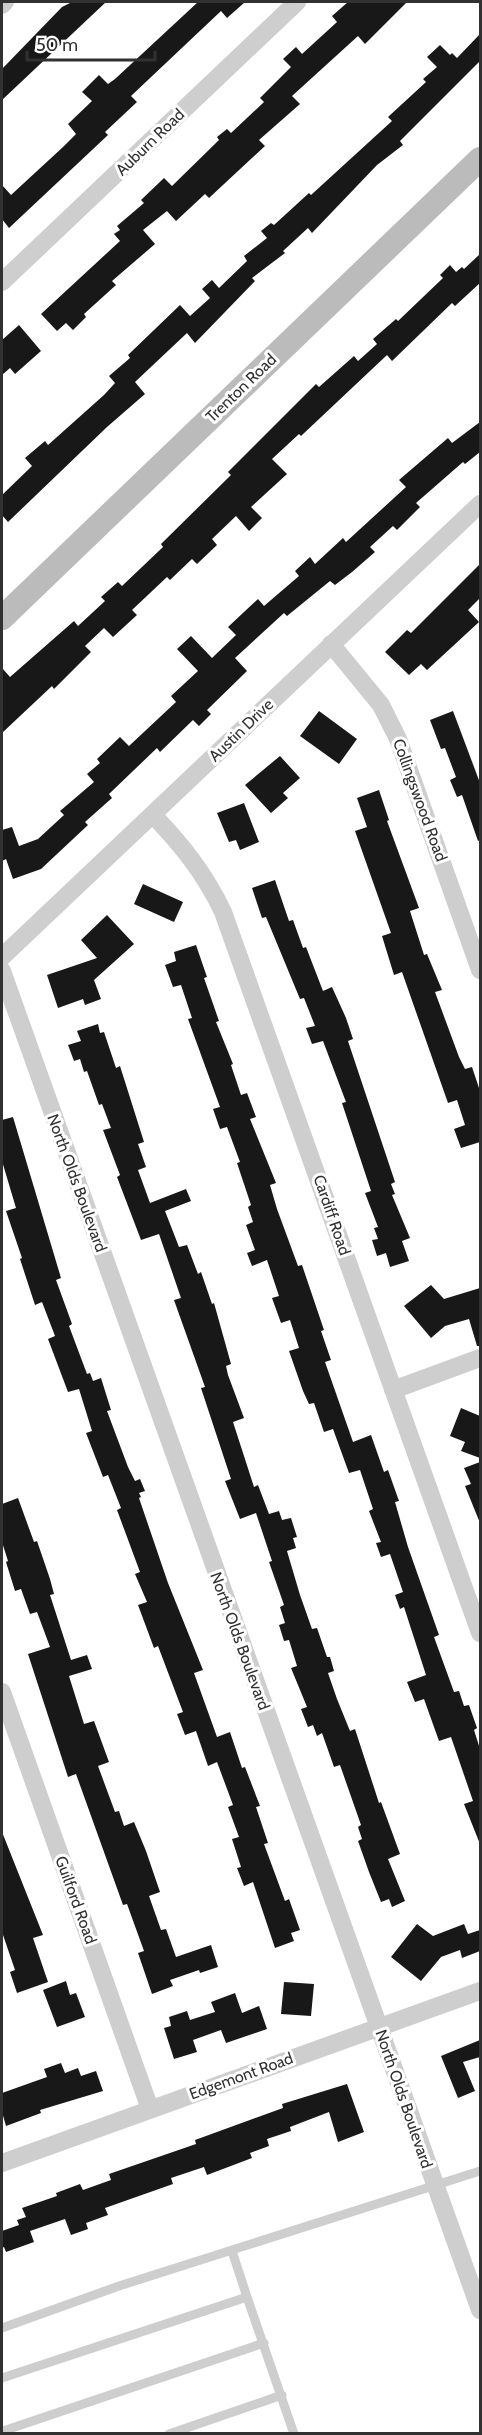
<svg xmlns="http://www.w3.org/2000/svg" width="482" height="2435" font-family="Cabin,sans-serif">
<style>
.building{fill:#181818}
.lines{fill:none;stroke-linecap:round;stroke-linejoin:round}
.lane{stroke:#cecece;stroke-width:9}
.street{stroke:#cecece;stroke-width:18}
.secondary{stroke:#bbb;stroke-width:24}
.labels{text-anchor:middle;dominant-baseline:central;stroke-width:6;stroke-linejoin:round;paint-order:stroke}
.street-label{font-size:16px;fill:#313131;stroke:#fff}
</style>
<rect width="100%" height="100%" fill="#fff"/>
<path class="building" d="M72 2H106L2 100V69L62 7Z
M198 2H245L227 18 221 11 131 96 137 102 105 132 108 135 9 228 2 219V185L11 195 63 147 76 134 68 124 92 101 82 92 99 75 108 84 115 79Z
M348 2H407L365 44 358 36 292 96 300 104 259 140 265 146 209 198 205 194 176 221 167 211 143 230 155 244 112 281 116 285 84 314 86 317 73 330 66 323 57 331 41 314 120 241 114 234 120 230 117 226 144 203 141 200 164 178 172 186 219 140 217 137 227 129 231 133 264 102 260 98 291 67 283 59 296 47 302 54 337 22 332 16Z
M480 34V61L400 141 403 145 377 165 312 233 308 228 283 251 285 253 252 278 255 281 195 343 187 333 135 382 145 394 107 427 8 522 2 515V495L32 466 25 458 45 441 48 445 104 395 115 383 109 376 130 358 128 355 180 305 190 316 210 298 202 289 212 280 219 288 247 261 244 256 267 238 261 231 271 223 274 225 309 193 311 195 392 121 388 117 426 82 423 79 437 67 427 57 440 45 450 55 452 53 457 58Z
M480 254V283L455 306 452 303 392 361 387 355 301 436 299 434 272 459 287 474 251 507 262 518 249 531 236 516 212 539 217 545 197 564 192 559 170 580 167 577 132 610 137 615 113 637 104 628 85 646 91 652 54 689 52 686 2 733V668L10 677 74 621 78 626 105 601 101 597 118 582 122 586 163 547 161 544 231 475 228 472 316 384 319 387 354 356 358 361 377 344 373 339 396 319 398 321 443 278 440 275 450 265 456 272 462 267 464 269Z
M19 325 41 351 15 374 10 368 2 375V340Z
M480 422V452L465 464 463 462 416 503 420 507 397 530 393 526 370 547 375 552 352 572 335 585 330 581 287 616 284 613 235 658 247 671 207 710 211 714 199 726 193 720 160 752 157 748 109 794 112 798 85 822 88 825 41 869 13 879 6 859 2 861V830L12 827 19 846 38 839 64 815 60 811 94 782 87 774 100 763 97 759 120 737 129 746 176 702 171 696 198 671 177 649 191 636 212 658 236 635 228 627 258 599 264 606 299 576 295 571 310 557 315 564 343 538 346 542 406 487 399 480 448 438 452 443Z
M480 564V598L468 610 479 622 427 670 421 664 409 675 385 652 407 630 411 633Z
M319 711 357 739 339 764 300 736Z
M453 711 480 783V840L478 841 462 795 457 797 450 780 456 777 445 748 441 749 430 720Z
M280 756 300 778 283 793 288 798 271 813 245 785Z
M379 790 389 820 387 821 419 908 410 911 424 955 427 954 442 990 435 992 459 1057 465 1069 472 1067 480 1091V1142L461 1148 454 1129 465 1125 457 1100 448 1103 402 972 394 975 382 936 391 933 355 831 367 827 357 798Z
M244 803 259 842 240 850 236 840 229 842 217 813Z
M275 880 289 921 293 920 303 948 306 947 323 991 332 987 346 1018 353 1039 348 1041 395 1182 391 1184 395 1194 392 1195 410 1238 402 1241 409 1261 390 1267 386 1253 377 1256 372 1240 378 1239 374 1228 378 1227 365 1193 371 1191 342 1103 346 1102 323 1041 312 1044 306 1028 315 1026 304 998 300 999 266 917 262 918 252 888Z
M143 884 183 902 174 922 134 904Z
M107 915 134 944 94 980 101 999 85 1005 83 999 58 1008 47 975 97 958 81 940Z
M196 945 207 977 204 978 219 1021 216 1022 233 1064 231 1065 241 1095 247 1093 256 1117 250 1119 276 1183 270 1185 277 1209 298 1266 302 1265 324 1330 321 1331 331 1360 325 1362 353 1442 371 1435 384 1472 388 1470 399 1501 395 1502 408 1547 439 1635 434 1637 454 1692 459 1691 464 1706 469 1705 477 1728 474 1730 480 1749V1844L464 1804 473 1801 451 1737 439 1741 424 1699 415 1702 407 1682 426 1675 404 1607 400 1609 395 1595 403 1592 390 1554 381 1557 376 1543 381 1542 369 1511 373 1509 360 1470 349 1473 333 1429 324 1432 314 1403 309 1404 303 1391 289 1351 299 1348 290 1320 281 1323 272 1298 279 1296 267 1260 252 1266 247 1253 255 1250 246 1225 253 1222 248 1207 251 1205 237 1163 240 1162 227 1127 220 1129 213 1109 220 1107 188 1019 192 1018 181 985 173 987 165 965 176 961 174 952Z
M98 1024 100 1033 104 1032 116 1068 120 1066 144 1142 138 1144 146 1167 138 1170 150 1203 186 1189 191 1201 165 1211 179 1247 187 1245 198 1274 201 1272 212 1304 214 1303 231 1364 226 1366 228 1375 244 1418 233 1422 254 1487 258 1485 269 1514 279 1511 282 1520 291 1518 297 1537 293 1538 296 1548 287 1551 300 1595 312 1629 317 1628 327 1657H330L334 1671 328 1673 337 1699 350 1731 355 1729 379 1803 381 1802 400 1854 388 1859 405 1901 392 1907 389 1899 381 1902 369 1872 358 1841 362 1839 358 1827 361 1825 340 1765 334 1767 322 1733 317 1736 313 1725 308 1727 301 1709 307 1707 291 1668 297 1666 289 1640 284 1641 279 1625 285 1623 280 1607 284 1605 269 1562 272 1561 256 1513 240 1519 225 1481 231 1479 201 1388 205 1387 174 1300 181 1298 159 1234 141 1240 117 1177 120 1175 103 1130 111 1128 102 1104 99 1105 87 1071 84 1072 80 1059 74 1061 68 1045 81 1041 77 1031Z
M13 1117 61 1278 56 1280 72 1324 69 1326 87 1374 90 1373 93 1381 101 1378 111 1410 107 1411 128 1467 135 1481 140 1479 145 1491 139 1493 141 1497 139 1498 168 1583 203 1670 194 1673 217 1737 230 1732 242 1768 245 1767 260 1806 256 1807 268 1843 264 1844 285 1901 289 1899 300 1930 291 1933 294 1941 275 1948 253 1882 244 1886 237 1868 241 1867 232 1839 239 1837 228 1807 233 1805 217 1762 208 1766 196 1731 185 1735 177 1714 183 1712 158 1646 154 1648 138 1605 147 1602 135 1574 140 1572 117 1510 121 1508 108 1475 103 1477 86 1433 92 1431 79 1389 68 1392 48 1339 55 1336 42 1302 35 1305 20 1259 22 1258 6 1211 16 1208 2 1161V1120Z
M431 1285 444 1299 480 1288V1346H477L469 1319 445 1326 431 1338 404 1306Z
M461 1408 480 1416V1458L461 1451 465 1442 450 1436Z
M480 1462V1523L465 1486 471 1484 464 1468Z
M18 1498 34 1542 37 1541 50 1579 54 1594 50 1595 71 1660 87 1655 92 1669 69 1676 84 1724 94 1721 109 1762 98 1766 115 1812 119 1811 124 1826 134 1822 146 1851 160 1892 149 1896 161 1930 166 1929 176 1957 211 1945 218 1967 200 1973 199 1970 170 1980 173 1986 152 1994 138 1953 144 1951 127 1904 123 1905 76 1774 68 1777 28 1654 50 1647 37 1612 30 1614 21 1589 15 1591 6 1562 8 1561 2 1542V1504Z
M2 1832 43 1935 33 1938 48 1982 17 1993 10 1972 15 1970 2 1932Z
M417 1924 433 1936 464 1924 468 1934 480 1930V1951L462 1958 460 1950 441 1957 421 1981 391 1957Z
M66 1981 70 1995 76 1993 85 2017 57 2027 43 1990Z
M284 1982 314 1984 311 2016 281 2014Z
M235 1993 242 2013 259 2006 267 2029 226 2043 221 2030 193 2040 197 2052 174 2059 164 2028 171 2026 169 2017 187 2011 190 2020 215 2012 211 2002Z
M480 2040V2057L463 2062 475 2091 458 2098 441 2056Z
M61 2063 65 2073 78 2068 81 2076 96 2071 103 2091 40 2110 41 2113 6 2126 2 2112V2093L47 2077 44 2069Z
M347 2084 364 2132 338 2142 329 2112 290 2127 291 2131 267 2139 269 2146 250 2153 252 2158 207 2175 204 2167 171 2178 173 2184 105 2208 108 2215 86 2223 88 2229 71 2235 65 2219 30 2231 34 2242 6 2252 4 2247 2 2248V2231L19 2225 17 2220 26 2217 22 2208 57 2196 56 2193 80 2184 83 2190 111 2180 109 2174 196 2144 195 2140 283 2108 282 2104Z"/>
<g class="lines">
<path class="lane" d="M232 2251 247 2297
M2 2328 119 2286 480 2171
M2 2378 247 2297 294 2434
M3 2431 264 2343
M169 2434 282 2395"/>
<path class="street" d="M2 5 5 2
M2 282 297 2
M331 644 381 705 398 739 480 970
M153 815C182 845 205 874 223 912L480 1633
M2 957 480 504
M2 971 480 2310
M393 1390 480 1358
M2 1692 150 2109
M2 2163 480 1991"/>
<path class="secondary" d="M2 618 480 159"/>
</g>
<g class="labels">
<g class="street-label">
<text transform="translate(150 142) rotate(-44)">Auburn Road</text>
<text transform="translate(241 388) rotate(-44)">Trenton Road</text>
<text transform="translate(241 730) rotate(-44)">Austin Drive</text>
<text transform="translate(420 800) rotate(70)">Collingswood Road</text>
<text transform="translate(77 1183) rotate(70)">North Olds Boulevard</text>
<text transform="translate(332 1215) rotate(71)">Cardiff Road</text>
<text transform="translate(240 1641) rotate(70)">North Olds Boulevard</text>
<text transform="translate(76 1900) rotate(70)">Guilford Road</text>
<text transform="translate(241 2076) rotate(-20)">Edgemont Road</text>
<text transform="translate(404 2099) rotate(71)">North Olds Boulevard</text>
</g>
</g>
<rect width="482" height="2435" fill="none" stroke="#313131" stroke-width="6"/>
<path d="M27 51v9h128v-9" fill="none" stroke="#313131" stroke-width="3"/>
<text x="36" y="51" font-size="18" fill="#313131" stroke="#ffffff" stroke-width="4.5" paint-order="stroke">50 m</text>
</svg>
